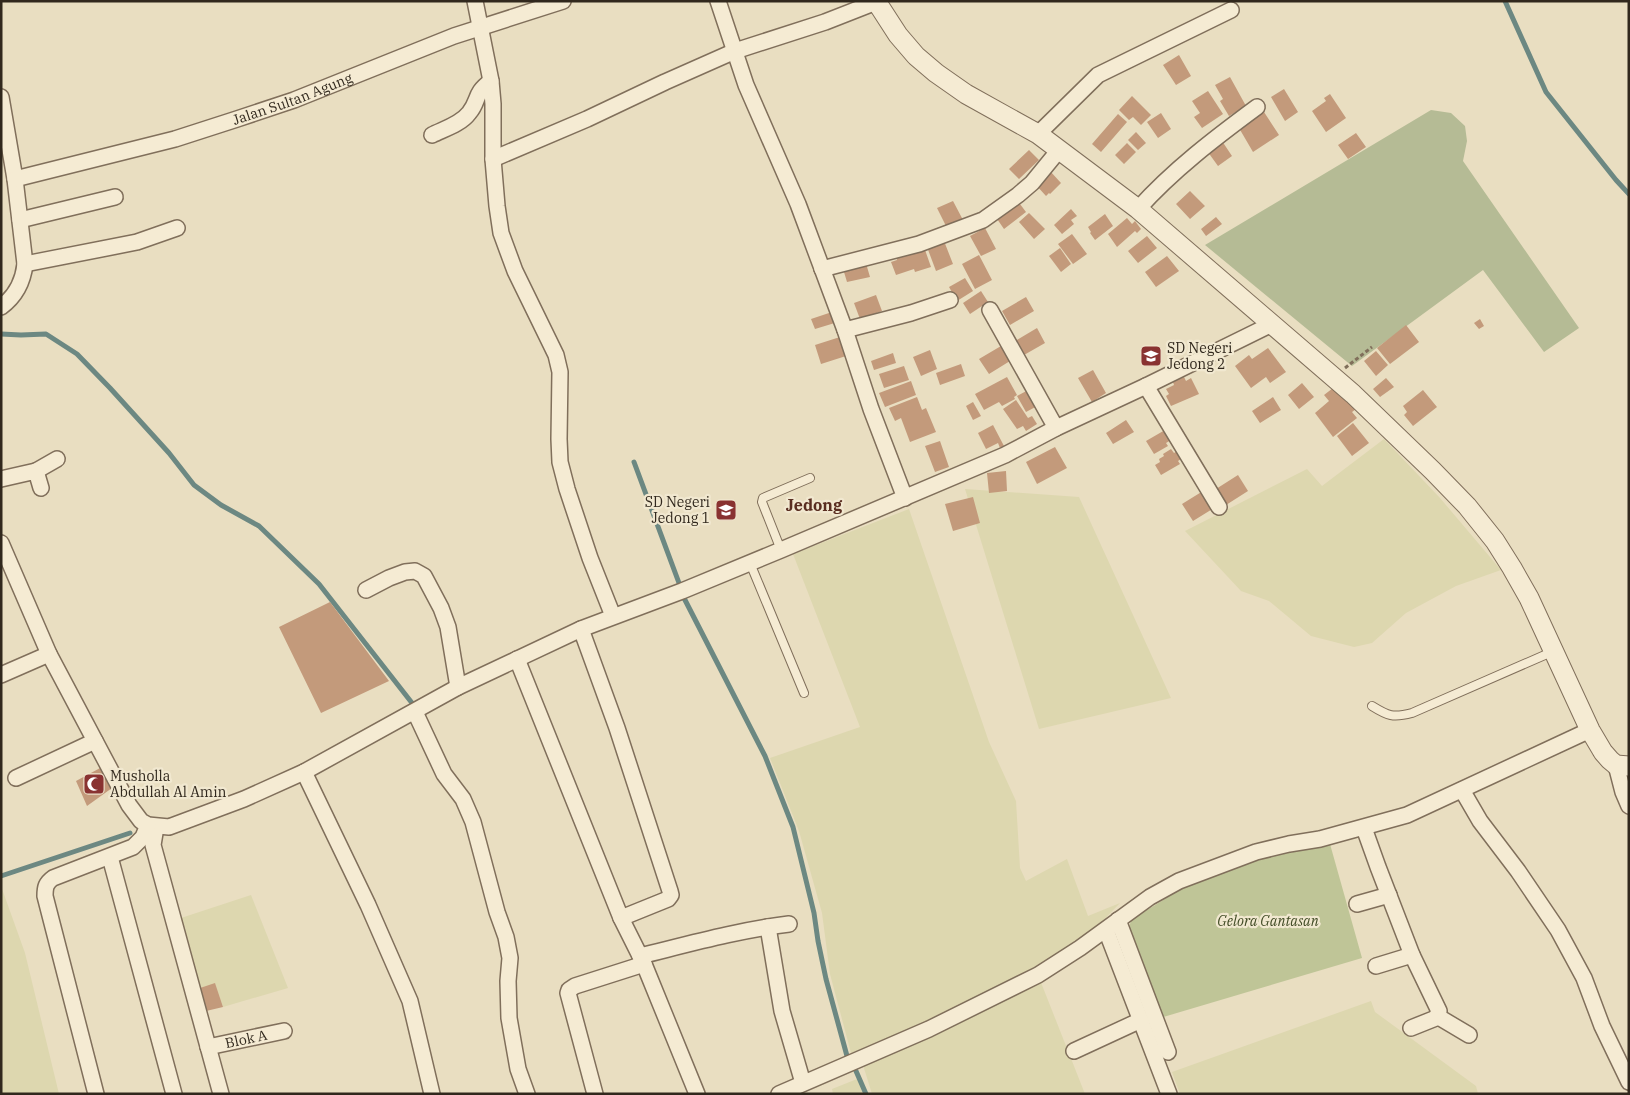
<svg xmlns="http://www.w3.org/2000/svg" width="1630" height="1095" font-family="'IBM Plex Serif',serif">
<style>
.farmland{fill:#ddd7af}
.green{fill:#bfc597}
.cemetery{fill:#b5bb95}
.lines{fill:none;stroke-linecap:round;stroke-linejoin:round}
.stream{stroke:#6c8882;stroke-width:5}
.building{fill:#c39a7b}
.service-casing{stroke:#806f5b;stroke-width:10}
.minor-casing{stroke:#806f5b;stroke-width:18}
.tertiary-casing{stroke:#806f5b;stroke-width:21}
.path{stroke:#806f5b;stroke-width:3;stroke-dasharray:4 2.5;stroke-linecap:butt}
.service{stroke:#f5ebd3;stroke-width:8}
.minor{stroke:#f5ebd3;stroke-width:15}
.tertiary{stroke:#f5ebd3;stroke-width:19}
.labels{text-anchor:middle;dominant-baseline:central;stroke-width:4.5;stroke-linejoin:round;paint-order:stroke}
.street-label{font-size:14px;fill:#31281d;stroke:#f1e8d0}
.poi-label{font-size:14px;fill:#31281d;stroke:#f1e8d0;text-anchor:start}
.park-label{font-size:14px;font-style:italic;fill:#424c26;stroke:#f1e8d0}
.quarter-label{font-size:16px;font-weight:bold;fill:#5a2e21;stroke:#f1e8d0}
</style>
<rect width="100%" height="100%" fill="#e9dec1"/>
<path class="farmland" d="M1384 439 1440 498 1501 570 1456 586 1406 613 1372 643 1354 647 1311 636 1269 601 1241 591 1185 531 1307 469 1322 486Z
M965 489 1079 497 1171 698 1039 729Z
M909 509 989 742 1016 801 1020 868 1026 881 1067 859 1088 916 1120 903 1090 934 1028 972 936 1019 851 1053 830 974 822 913 799 831 770 758 860 727 793 554Z
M1 886 25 953 59 1094H1Z
M251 895 288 988 223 1007 215 984 200 988 181 918Z
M1040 980 1085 1094H872L863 1065 947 1029Z
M1371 1001 1375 1012 1476 1086 1478 1094H1180L1172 1072Z
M857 1079 863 1094H833L832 1089Z"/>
<path class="green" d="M1330 844 1362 958 1160 1018 1128 933 1131 920 1189 884 1252 861Z"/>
<path class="cemetery" d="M1431 110 1451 113 1465 126 1467 141 1463 161 1579 328 1544 352 1483 270 1352 366 1205 245Z"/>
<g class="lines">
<path class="stream" d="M1505 1 1546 92 1616 180 1629 194
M1 334 21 335 46 334 77 354 110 388 169 453 194 485 221 505 259 526 319 584 412 703
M634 462 679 583
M684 598 765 756 793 827 814 913 818 941 826 979 847 1056
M1 876 130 833
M856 1071 866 1094"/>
</g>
<path class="building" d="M1179 55 1191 76 1176 85 1163 65Z
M1230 77 1246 106 1229 116 1220 101 1223 99 1215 85Z
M1284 89 1298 112 1285 121 1271 97Z
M1208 91 1223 114 1202 128 1194 117 1200 113 1192 101Z
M1330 94 1346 118 1326 132 1312 111 1326 101 1324 98Z
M1132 96 1151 115 1141 125 1133 117 1129 120 1119 110Z
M1264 112 1279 135 1253 152 1239 128Z
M1161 113 1171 129 1158 138 1147 122Z
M1118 114 1127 122 1101 152 1092 144Z
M1136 132 1146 143 1138 150 1128 140Z
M1356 133 1366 147 1348 159 1338 145Z
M1220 138 1232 156 1218 166 1205 148Z
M1127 143 1136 152 1124 164 1115 155Z
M1029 150 1039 160 1019 179 1009 169Z
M1050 171 1061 183 1050 194 1049 193 1046 196 1036 185Z
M1190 191 1205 206 1190 219 1176 204Z
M1017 200 1026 212 1004 229 995 216Z
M953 201 963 220 947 228 937 208Z
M1071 209 1077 216 1071 220 1074 224 1062 234 1054 225Z
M1029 213 1045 229 1034 239 1019 222Z
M1105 214 1113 226 1095 240 1090 233 1091 232 1088 227Z
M1216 217 1222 224 1206 236 1201 229Z
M1127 218 1132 224 1135 221 1141 229 1137 233 1135 231 1117 247 1108 234Z
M985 228 996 249 981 256 970 236Z
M1072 234 1087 254 1073 264 1058 244Z
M1147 236 1157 248 1138 263 1128 251Z
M944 241 953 264 936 271 927 247Z
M924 247 931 267 915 272 914 269 896 275 891 262 897 260 896 256Z
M1060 248 1071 264 1061 272 1049 256Z
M979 255 992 280 975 289 962 264Z
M1167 256 1179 271 1156 287 1145 272Z
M865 260 870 277 847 282 844 272 851 270 850 264Z
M965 278 973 291 957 301 949 287Z
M981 291 988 302 970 314 963 303Z
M876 295 882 311 860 319 854 303Z
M1026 297 1034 311 1010 325 1002 311Z
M835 311 838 322 815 329 811 319Z
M1480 319 1484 326 1479 329 1474 323Z
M1406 325 1419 342 1390 364 1377 348Z
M1037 328 1045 343 1024 355 1015 341Z
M840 337 846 356 821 364 815 345Z
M1001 346 1010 361 989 374 979 359Z
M1268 348 1286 372 1270 383 1266 377 1251 388 1235 366 1249 355 1252 359Z
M930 350 937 369 921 376 913 357Z
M1376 351 1388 365 1376 376 1364 361Z
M893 353 896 363 874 370 871 361Z
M961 364 965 376 940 385 936 373Z
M904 366 909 380 884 388 879 374Z
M1093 370 1106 393 1092 402 1078 378Z
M1007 377 1017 395 1014 397 1015 399 1002 406 999 402 984 410 975 394Z
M1184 377 1186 381 1191 378 1199 394 1171 406 1166 396 1169 394 1166 389 1174 385 1173 382Z
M1386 378 1394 387 1380 397 1373 389Z
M911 381 916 395 885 407 879 393Z
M1302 383 1314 397 1299 409 1288 395Z
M1032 388 1041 404 1026 412 1017 396Z
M1333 388 1338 394 1342 391 1356 409 1352 412 1357 418 1333 437 1315 413 1329 401 1324 395Z
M1423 390 1437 407 1413 426 1404 415 1407 412 1403 406Z
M917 397 922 410 926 408 936 432 910 442 901 418 895 421 889 408Z
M1273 397 1281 410 1260 423 1252 411Z
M1016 400 1028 418 1032 416 1037 424 1026 431 1023 426 1017 429 1003 409Z
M973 402 981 416 973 420 966 406Z
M1126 420 1134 432 1113 444 1106 433Z
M1353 423 1369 443 1352 456 1337 436Z
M993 425 1004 446 1000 448 998 443 986 449 978 433Z
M1165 430 1171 440 1166 443 1168 446 1154 454 1146 441Z
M940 441 949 467 935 472 925 446Z
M1055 447 1067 468 1037 484 1026 462Z
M1171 449 1174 453 1179 450 1184 457 1178 461 1180 464 1161 475 1155 465 1160 462 1159 459 1164 456 1163 454Z
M1006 471 1007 491 989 493 987 473Z
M1238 475 1248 491 1226 505 1216 489Z
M1203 491 1214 508 1193 521 1182 504Z
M973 497 980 523 953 531 945 504Z
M330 602 389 681 321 713 279 627Z
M102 767 112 788 87 806 76 781Z
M215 983 223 1007 206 1011 200 988Z"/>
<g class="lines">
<g class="service-casing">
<path id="service" d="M781 550 762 502 763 498 810 478
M750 563 804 693
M1372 706C1388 716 1393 718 1412 713L1554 651"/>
</g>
<g class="minor-casing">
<g id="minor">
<path d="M475 1 491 81 493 104V159L497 206 501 233 515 271 556 355 560 372 559 439 560 462 567 489 590 558 613 616"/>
<path d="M718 1 746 85 798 204 845 330 871 409 905 498"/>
<path d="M1 97 15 179 25 264C23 282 16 296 1 307"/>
<path d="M1038 134 1098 75 1231 10"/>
<path d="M432 135C444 129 461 124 469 113 480 100 473 94 491 81"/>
<path d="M493 159 587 119 665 82 735 51 825 22 876 2"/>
<path id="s1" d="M15 179 175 139 237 119 294 100 454 36 563 1"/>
<path d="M1138 209C1173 170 1215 138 1257 107"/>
<path d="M20 220 115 197"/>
<path d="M25 264 137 242 177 228"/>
<path d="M822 269 919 244 983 220 1018 195 1032 183 1059 150"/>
<path d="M990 310 1056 428"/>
<path d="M845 330 911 313 950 300"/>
<path d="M1146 386 1219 507"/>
<path d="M36 471 57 459"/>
<path d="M1 479 36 471 41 488"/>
<path d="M1 543 49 654 129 805 141 821 148 825 169 827 244 799 304 772 458 687 581 629 682 591 781 550 1005 455 1056 428 1146 386 1272 324"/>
<path d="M366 590 389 578 405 572 415 571 424 576 441 608 448 627 458 687"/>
<path d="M581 629 617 728 670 891 671 895 668 899 621 918"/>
<path d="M517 659 621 918 644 964 697 1094"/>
<path d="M1 675 49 654"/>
<path d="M415 712 444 774 463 799 473 822 497 912 506 937 510 958 508 981 509 1018 518 1069 527 1094"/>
<path d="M1616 765 1623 792 1629 806"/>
<path d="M304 772 368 905 410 1001 432 1094"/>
<path d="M16 778 95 741"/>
<path d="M1462 790 1480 821 1518 871 1558 930 1584 978 1602 1026 1629 1082"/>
<path d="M156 827 153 845 221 1094"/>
<path d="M1364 828 1378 867 1412 955 1439 1011 1436 1018 1411 1028"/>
<path d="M110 857 174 1094"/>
<path d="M1357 904 1389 895"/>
<path d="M1118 920 1168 1052"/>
<path d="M768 927 782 1011 803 1083"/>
<path d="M1106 930 1169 1094"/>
<path d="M640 956C689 944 739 930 789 924"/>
<path d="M1376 966 1412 955"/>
<path d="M1437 1016 1469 1035"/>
<path id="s2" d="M208 1047 284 1031"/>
<path d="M1074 1051 1141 1020"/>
<path d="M96 1094 45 896C45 887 46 883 53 878L133 847 143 837 148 825"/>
<path d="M595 1094 568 993 569 990 575 986 644 964"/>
<path d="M779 1094 929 1029 1038 975 1080 948 1150 897 1179 881 1256 852 1289 844 1320 839 1407 815 1590 730"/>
</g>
</g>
<g class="tertiary-casing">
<path id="tertiary" d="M876 1 898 35 916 56 936 73 966 94 1038 134 1138 209 1353 394 1433 471 1467 506 1495 541 1512 568 1529 598 1590 730 1603 752 1610 760 1616 765 1629 766"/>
</g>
<path class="path" d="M1345 368 1372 347"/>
<use href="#service" class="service"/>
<use href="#minor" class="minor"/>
<use href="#tertiary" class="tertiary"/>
</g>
<defs>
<g id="school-square" transform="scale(1.125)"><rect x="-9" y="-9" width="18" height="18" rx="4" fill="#893231" stroke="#f1e8d0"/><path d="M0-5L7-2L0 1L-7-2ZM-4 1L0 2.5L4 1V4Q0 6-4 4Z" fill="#fff"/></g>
<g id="mosque-square" transform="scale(1.125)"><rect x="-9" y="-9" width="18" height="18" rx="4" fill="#893231" stroke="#f1e8d0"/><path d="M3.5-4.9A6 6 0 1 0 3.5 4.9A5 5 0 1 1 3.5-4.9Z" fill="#fff"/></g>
</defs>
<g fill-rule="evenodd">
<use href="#school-square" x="1151" y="356"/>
<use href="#school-square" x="726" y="510"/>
<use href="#mosque-square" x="94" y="784"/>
</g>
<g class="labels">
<g class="street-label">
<text stroke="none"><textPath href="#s1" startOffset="289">Jalan Sultan Agung</textPath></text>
<text stroke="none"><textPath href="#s2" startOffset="39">Blok A</textPath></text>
</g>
<g class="poi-label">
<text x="1167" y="348">SD Negeri<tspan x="1167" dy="16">Jedong 2</tspan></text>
<text x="710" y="502" text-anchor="end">SD Negeri<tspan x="710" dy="16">Jedong 1</tspan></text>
<text x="110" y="776">Musholla<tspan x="110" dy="16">Abdullah Al Amin</tspan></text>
</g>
<g class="park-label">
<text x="1268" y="921">Gelora Gantasan</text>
</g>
<g class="quarter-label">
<text x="814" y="505">Jedong</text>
</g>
</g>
<rect width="1630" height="1095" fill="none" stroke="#31281d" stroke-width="5"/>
</svg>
